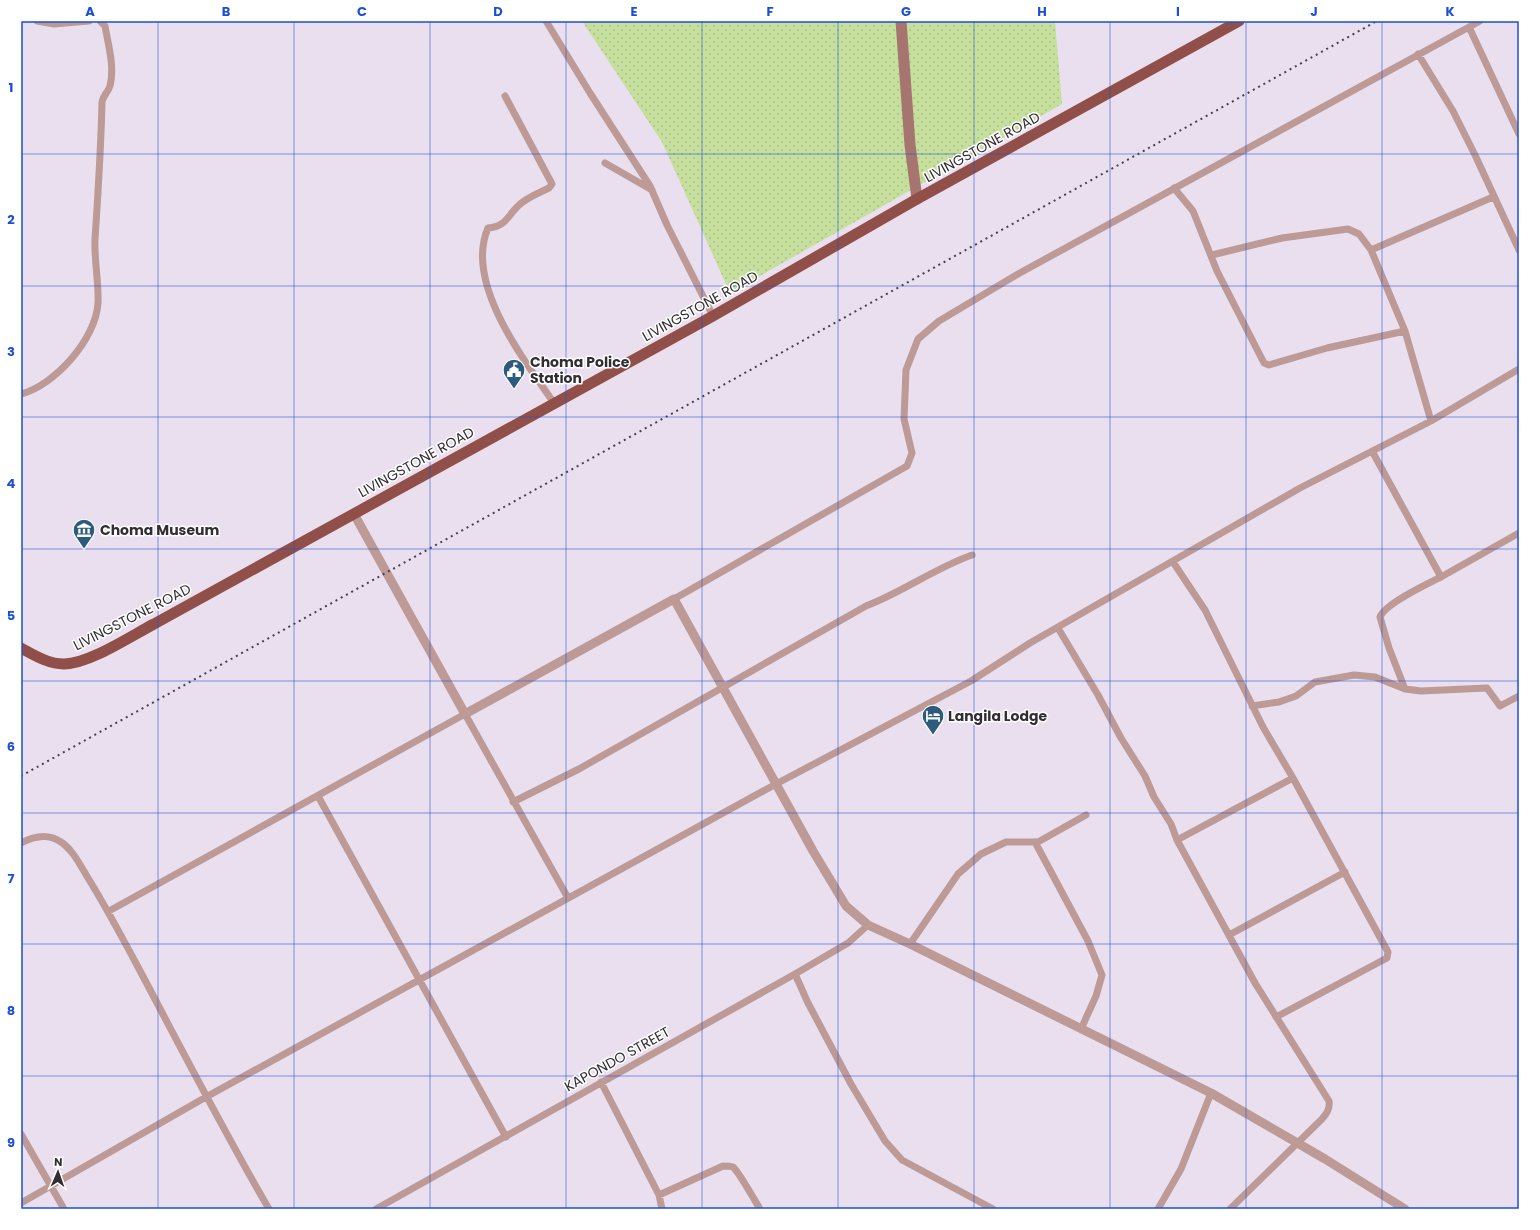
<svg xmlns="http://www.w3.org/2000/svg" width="1540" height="1230" font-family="Poppins,sans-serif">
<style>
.grass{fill:url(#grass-dots)}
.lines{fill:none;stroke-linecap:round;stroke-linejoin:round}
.minor{stroke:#bd9a95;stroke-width:7}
.tertiary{stroke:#bd9a95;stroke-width:9}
.secondary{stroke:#a7756f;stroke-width:11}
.trunk{stroke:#904f48;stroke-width:11}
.rail{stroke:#464148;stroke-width:2;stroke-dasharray:2 4;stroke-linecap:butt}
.grid{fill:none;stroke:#1d4ed8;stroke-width:1;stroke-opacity:0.55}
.labels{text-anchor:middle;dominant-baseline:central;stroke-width:3;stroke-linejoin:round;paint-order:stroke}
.street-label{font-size:14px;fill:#312d33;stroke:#fff}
.poi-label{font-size:14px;font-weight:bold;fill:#312d33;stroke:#fff;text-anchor:start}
.neatline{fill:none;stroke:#1d4ed8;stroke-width:1.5}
.grid-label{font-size:13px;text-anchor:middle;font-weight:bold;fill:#1d4ed8}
</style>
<defs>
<pattern id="grass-dots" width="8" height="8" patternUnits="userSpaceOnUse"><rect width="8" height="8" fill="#c6df9c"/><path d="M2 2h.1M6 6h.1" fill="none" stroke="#abc087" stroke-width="1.8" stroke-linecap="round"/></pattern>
</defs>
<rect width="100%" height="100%" fill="#eadfee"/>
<path class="grass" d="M582 21H1055L1062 104 730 293 662 142Z"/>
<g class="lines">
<path class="minor" d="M37 21 54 24 89 21
M546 21 590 93 650 186 667 225 713 316
M1469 27 1519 134
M1418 54 1453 111 1475 155 1519 250
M505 96 552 184 549 188C539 193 525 198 517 207 507 217 505 227 488 228 464 283 524 360 554 403
M605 163 652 190
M1174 188 1193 211 1217 271 1264 363 1269 365 1327 348 1405 331
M1212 255 1282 238 1348 229 1359 234 1371 250
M21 394C55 385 96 339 98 303 99 282 94 261 95 239 98 194 101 148 102 102 103 96 108 92 110 86 115 67 108 44 105 26L100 21
M1431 421 1405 331 1371 250 1493 197
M1372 451 1441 577 1519 533
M1173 562 1205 610 1263 727 1293 778 1388 952 1387 958 1276 1017
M674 599 907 466 912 453 904 419 906 370 918 339 939 321 1018 274 1480 21
M1058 628 1098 695 1121 738 1145 776 1154 797 1171 824 1177 840 1255 983 1329 1101C1330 1109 1327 1113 1322 1119L1230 1209
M1405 689 1389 648 1380 617C1385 604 1427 584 1441 577
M1252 706 1279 702 1296 696 1315 682 1354 675 1375 677 1405 689 1421 691 1487 688 1500 706 1519 696
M318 796 506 1137
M513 802 579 769 866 606C903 592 935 568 972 555
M1177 840 1293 778
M1035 842 1088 941 1102 975 1096 996 1081 1029
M21 843C34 836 48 833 61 842 73 850 80 865 88 878 106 907 122 937 138 967 181 1048 223 1130 269 1209
M109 911 465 714 568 898
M1229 935 1345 872
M910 944 958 874 981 854 1006 842H1038L1086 815
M795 974 808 1003 851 1084 885 1141 902 1160 993 1209
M601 1082 659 1195 662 1209
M21 1134 64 1209
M659 1195 723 1166C726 1166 730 1166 733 1167 739 1172 755 1201 760 1209
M21 1203 206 1097 776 784 971 681 1030 643 1300 488 1431 421 1519 369
M376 1209 795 974 848 943 868 925
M1158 1209 1181 1169 1211 1093"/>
<path class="tertiary" d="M354 514 465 714 674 599 813 851 846 906 868 925 910 944 1211 1093 1325 1159 1405 1209"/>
<path class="secondary" d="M901 21 910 145 917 199"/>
<path class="trunk" d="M21 648C34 655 48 664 64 664 89 664 131 636 154 624L713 316 917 199 1239 21"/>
<path class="rail" d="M21 776 1377 21"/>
</g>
<path class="grid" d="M158 21V1209M294 21V1209M430 21V1209M566 21V1209M702 21V1209M838 21V1209M974 21V1209M1110 21V1209M1246 21V1209M1382 21V1209M21 154H1519M21 286H1519M21 417H1519M21 549H1519M21 681H1519M21 813H1519M21 944H1519M21 1076H1519"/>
<defs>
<g id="civic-pin" transform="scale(1.15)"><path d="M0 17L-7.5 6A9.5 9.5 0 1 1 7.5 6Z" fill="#2d5b7b" stroke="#fff"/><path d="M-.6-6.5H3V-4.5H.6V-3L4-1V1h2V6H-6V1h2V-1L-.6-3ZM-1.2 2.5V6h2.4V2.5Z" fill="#fff"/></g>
<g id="museum-pin" transform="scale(1.15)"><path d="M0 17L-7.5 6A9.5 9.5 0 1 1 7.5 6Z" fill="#2d5b7b" stroke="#fff"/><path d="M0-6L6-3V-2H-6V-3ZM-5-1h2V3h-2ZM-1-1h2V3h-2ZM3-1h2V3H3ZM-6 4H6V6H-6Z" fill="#fff"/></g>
<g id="hotel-pin" transform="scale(1.15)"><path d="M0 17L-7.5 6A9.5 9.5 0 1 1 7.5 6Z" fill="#2d5b7b" stroke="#fff"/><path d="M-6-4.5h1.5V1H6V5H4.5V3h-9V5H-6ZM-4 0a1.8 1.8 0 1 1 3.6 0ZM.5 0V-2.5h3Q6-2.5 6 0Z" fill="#fff"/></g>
</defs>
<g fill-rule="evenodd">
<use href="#civic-pin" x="514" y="370"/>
<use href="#museum-pin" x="84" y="530"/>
<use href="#hotel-pin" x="933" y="716"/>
</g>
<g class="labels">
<g class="street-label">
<text transform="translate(982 147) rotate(-29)">LIVINGSTONE ROAD</text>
<text transform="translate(700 306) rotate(-29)">LIVINGSTONE ROAD</text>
<text transform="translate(416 462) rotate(-29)">LIVINGSTONE ROAD</text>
<text transform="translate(132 617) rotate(-27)">LIVINGSTONE ROAD</text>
<text transform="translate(617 1059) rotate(-29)">KAPONDO STREET</text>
</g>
<g class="poi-label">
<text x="530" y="362">Choma Police<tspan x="530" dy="16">Station</tspan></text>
<text x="100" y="530">Choma Museum</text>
<text x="948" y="716">Langila Lodge</text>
</g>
</g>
<rect width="1540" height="1230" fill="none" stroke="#ffffff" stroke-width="44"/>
<g transform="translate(58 1172) rotate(2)" stroke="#ffffff" stroke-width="3" paint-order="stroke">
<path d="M0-3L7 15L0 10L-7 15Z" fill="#312d33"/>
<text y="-6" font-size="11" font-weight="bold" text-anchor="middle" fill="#312d33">N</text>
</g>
<rect x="22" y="22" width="1496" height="1186" class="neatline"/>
<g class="grid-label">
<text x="90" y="16">A</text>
<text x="226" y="16">B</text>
<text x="362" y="16">C</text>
<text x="498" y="16">D</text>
<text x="634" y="16">E</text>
<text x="770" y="16">F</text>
<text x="906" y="16">G</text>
<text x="1042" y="16">H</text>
<text x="1178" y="16">I</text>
<text x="1314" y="16">J</text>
<text x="1450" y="16">K</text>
<text x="11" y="92">1</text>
<text x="11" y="224">2</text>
<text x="11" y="356">3</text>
<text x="11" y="488">4</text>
<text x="11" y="620">5</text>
<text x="11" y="751">6</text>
<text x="11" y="883">7</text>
<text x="11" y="1015">8</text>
<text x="11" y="1147">9</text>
</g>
</svg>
